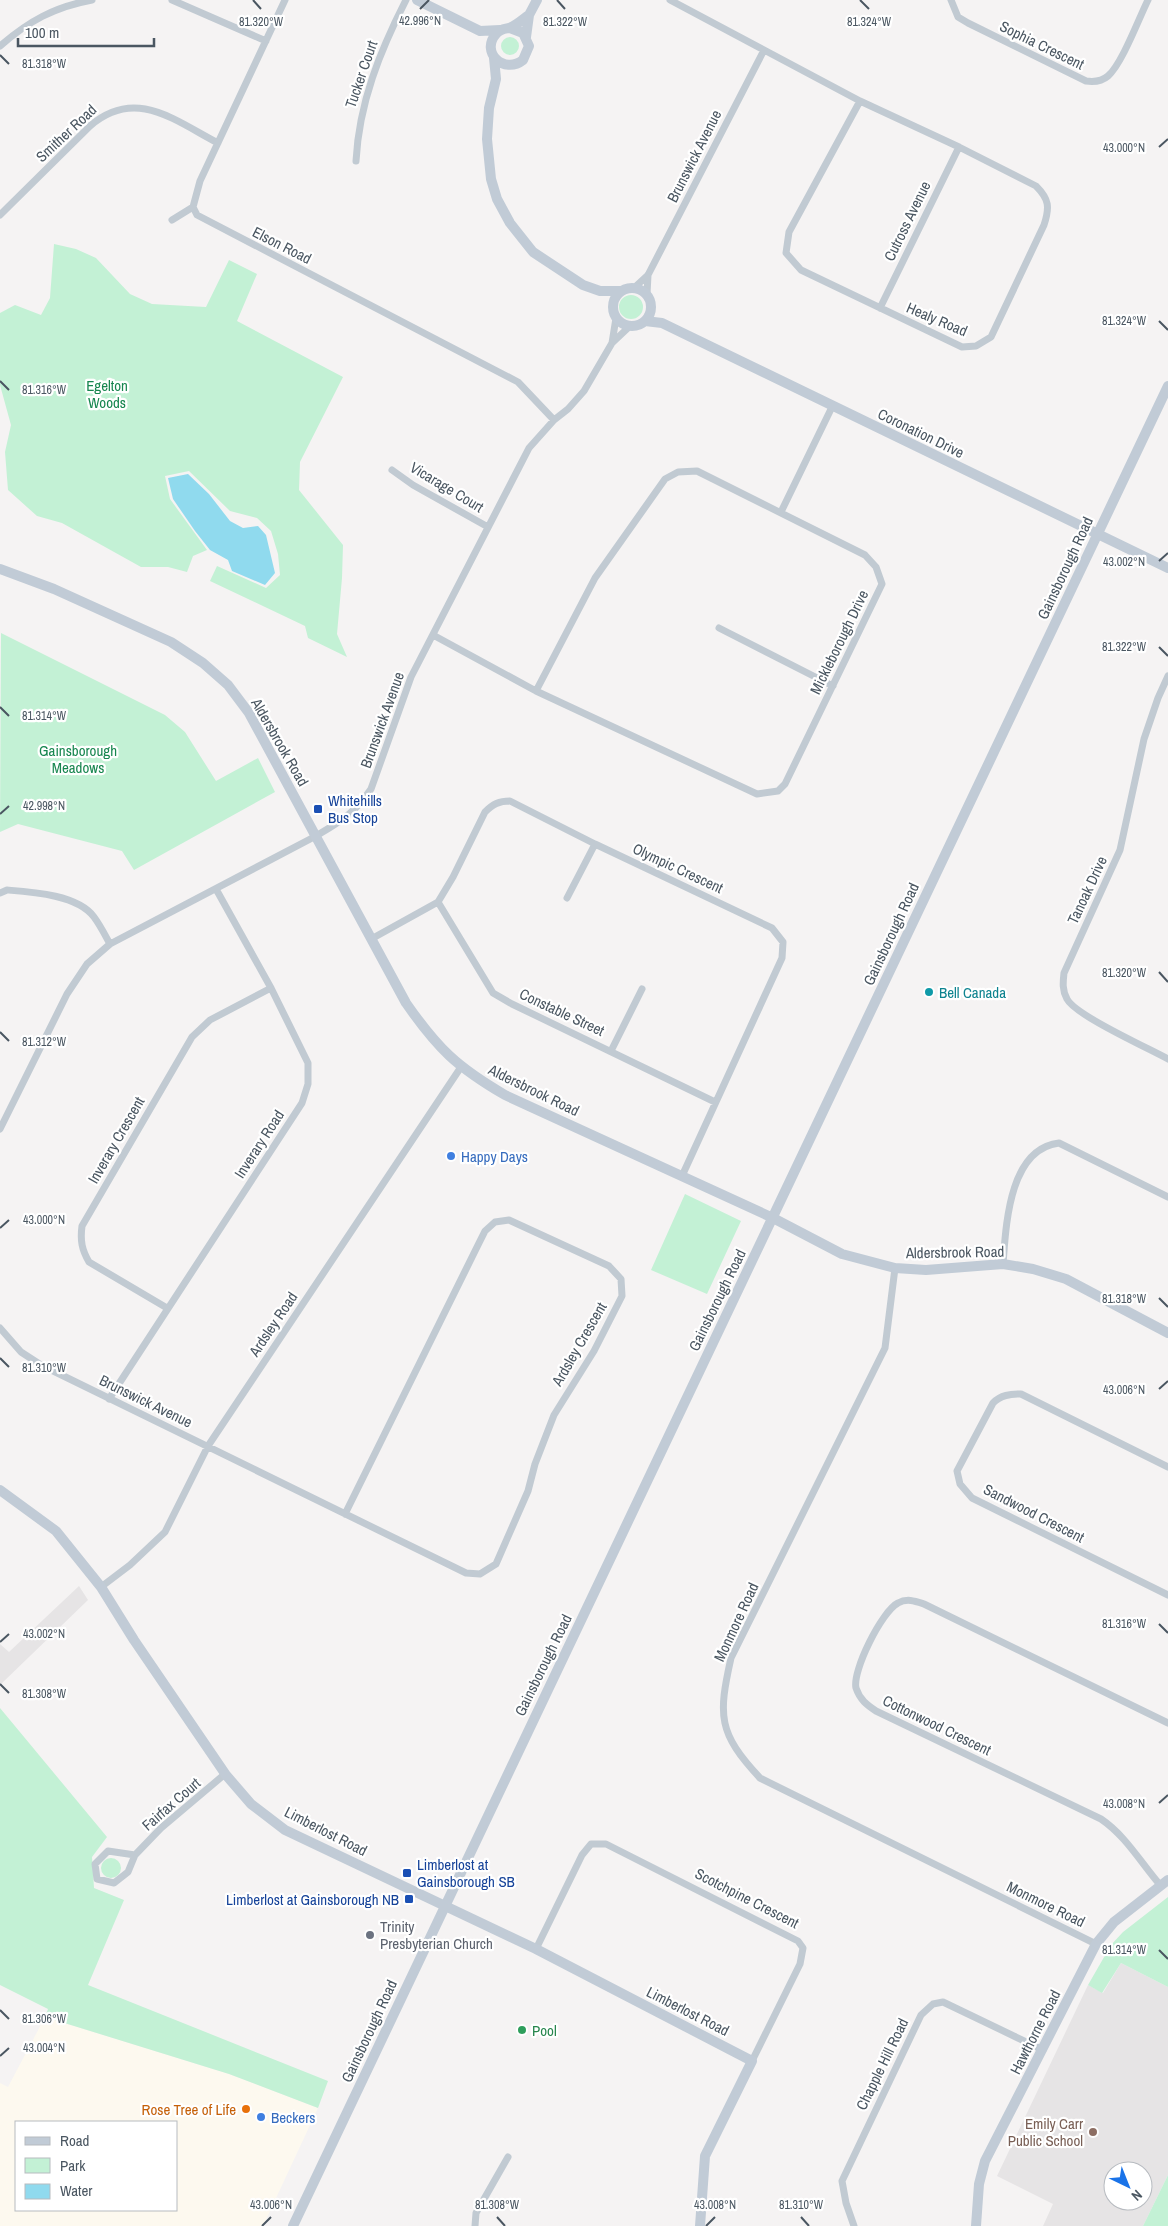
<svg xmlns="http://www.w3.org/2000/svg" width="1168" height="2226" font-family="'Archivo Narrow',sans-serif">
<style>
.commercial{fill:#fdf9ef;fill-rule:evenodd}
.education{fill:#e6e4e5;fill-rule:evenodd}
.green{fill:#c3f1d5}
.water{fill:#90daee}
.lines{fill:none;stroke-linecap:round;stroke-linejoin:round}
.street{stroke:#c1cad2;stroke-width:7}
.secondary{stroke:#c1cbd6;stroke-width:10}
.ticks{fill:none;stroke:#4a5661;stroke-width:2}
.transit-dot{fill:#1a4fb4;stroke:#fff;stroke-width:2}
.culture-dot{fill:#0f9aa8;stroke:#fff;stroke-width:2}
.shop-dot{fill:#3f7fe0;stroke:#fff;stroke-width:2}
.worship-dot{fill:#6b7280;stroke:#fff;stroke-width:2}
.leisure-dot{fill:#2e9e5b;stroke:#fff;stroke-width:2}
.food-dot{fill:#e8710a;stroke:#fff;stroke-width:2}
.education-dot{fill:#8d6e63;stroke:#fff;stroke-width:2}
.labels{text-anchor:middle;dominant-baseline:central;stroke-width:4.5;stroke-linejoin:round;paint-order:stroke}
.street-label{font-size:15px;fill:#4a5661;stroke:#fff}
.park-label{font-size:15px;fill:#17864f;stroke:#fff}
.transit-label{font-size:15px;fill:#164399;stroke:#fff;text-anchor:start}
.culture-label{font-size:15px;fill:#0d838f;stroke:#fff;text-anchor:start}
.shop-label{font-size:15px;fill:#366cbe;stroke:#fff;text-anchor:start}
.worship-label{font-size:15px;fill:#5b616d;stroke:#fff;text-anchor:start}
.leisure-label{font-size:15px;fill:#27864d;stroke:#fff;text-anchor:start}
.food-label{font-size:15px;fill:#c56008;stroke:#fff;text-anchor:end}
.education-label{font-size:15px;fill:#785e54;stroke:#fff;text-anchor:end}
.ticks-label{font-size:12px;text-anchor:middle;fill:#4a5661;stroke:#fff;stroke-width:4.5;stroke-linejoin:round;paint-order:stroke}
</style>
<rect width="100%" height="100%" fill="#f5f3f3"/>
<path class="commercial" d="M45 2017 229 2074 318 2108 263 2226H0V2083L8 2087ZM16 2122H176V2210H16Z"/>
<path class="education" d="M79 1586 88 1600 0 1685V1644L9 1652Z
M1121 1963 1168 1987V2175L1143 2226H1043L1053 2204 997 2176 1088 1985 1103 1993ZM1113 2171H1143V2201H1113Z"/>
<path class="green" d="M501 46a9 9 0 1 1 18 0a9 9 0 1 1-18 0Z
M54 244 76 249 96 258 130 294 152 304 206 307 229 260 257 274 237 321 343 377 300 462 299 490 343 545 342 578 337 634 347 657 308 638 305 626 210 581 217 566 266 588 280 575 278 554 271 531 257 518 230 511 189 471 165 476 170 499 207 550 193 556 187 572 168 567H141L62 523 37 516 8 490 5 452 11 425 0 385V313L15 305 41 315 50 298Z
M619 307a12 12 0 1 1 24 0a12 12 0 1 1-24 0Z
M1 633 165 715 185 732 216 781 258 758 275 792 134 870 122 851 18 824 0 832Z
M685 1194 741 1221 707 1294 651 1270Z
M0 1708 107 1837 92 1857 94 1888 124 1900 88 1985 328 2081 318 2108 229 2074 45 2017 48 2009 0 1985Z
M101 1868a10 10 0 1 1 20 0a10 10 0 1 1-20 0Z
M1168 1897V1987L1121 1963 1102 1993 1088 1985 1111 1945 1123 1932Z
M1168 2175V2226H1143Z"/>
<path class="water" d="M188 474 209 494 230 521 243 528 258 526 266 535 275 573 265 585 232 571 228 560 210 550 195 531 173 499 168 478Z"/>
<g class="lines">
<path class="street" d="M172 0 266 41
M285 0 200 181 193 207 197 215 518 382 554 420
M670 0 860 101 959 147 1036 186C1049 199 1050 207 1044 225L991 337 976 346 962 347 801 270 786 253 789 232 860 101
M951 0 958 17 968 23 1086 81C1093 82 1101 82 1108 76 1122 64 1139 18 1148 0
M0 46C29 21 54 7 92 0
M356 161C359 103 380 51 406 0
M0 215 90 126C135 87 174 120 218 143
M172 220 193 207
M635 287 648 275 764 50
M647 294 648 275
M880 308 959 147
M612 343 616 318
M392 470 413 485 488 527
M781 512 832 407
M719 628 833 686
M433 635 536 691 595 578 665 479 678 472 697 471 865 555 876 567 882 584 785 784 778 791 757 794 536 691
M1168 676 1158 698 1144 739 1120 850 1064 973C1063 982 1062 990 1067 999 1075 1015 1148 1048 1168 1059
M0 893 7 890C33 892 78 895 94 917 100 925 105 935 110 944
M567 898 595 844
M438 902 493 993 512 1004 715 1102
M373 938 438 902 453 877 485 812C493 804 499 801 510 801L595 844 772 928 783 942 782 958 682 1176
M611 1051 642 989
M0 1129 67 994 87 964 110 944 316 836C341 821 354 814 371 789L411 677 529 448 554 420 568 409 584 391 612 343 630 326
M1003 1264C1006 1225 1009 1149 1059 1143L1168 1197
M895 1268 885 1348 731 1658C718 1716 718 1733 760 1778L1096 1944
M167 1308 89 1262C82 1250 80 1241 82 1226L192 1037 210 1020 271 988
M0 1328 21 1352 41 1365C183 1435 325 1504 466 1573L480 1574 496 1564 528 1491 535 1464 554 1415 594 1351 622 1296 621 1279 609 1266 509 1220 495 1222 485 1231 478 1245 345 1514
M109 1399 302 1103 308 1084V1063L271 988 216 889
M1168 1467 1021 1394C1010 1394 1001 1395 993 1403L957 1471 960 1484 972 1498 1168 1595
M101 1587 130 1565 165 1532 208 1446 461 1067
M135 1855 128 1872 114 1883 97 1879 95 1864 108 1851 135 1855 161 1828 225 1774
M1161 1886C1141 1863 1126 1836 1101 1819L876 1711C867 1705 860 1700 856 1688 852 1671 882 1611 898 1603 907 1598 915 1601 924 1604L1168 1723
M536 1949 582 1855 591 1844H606L798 1941 803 1948 800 1964 752 2061
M475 2226 476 2213 508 2157
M854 2226 846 2203 842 2181 921 2015 933 2004 943 2002 1043 2050"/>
<path class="secondary" d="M417 0 480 31 500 30
M510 28 523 33 529 46 523 60C504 75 480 52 496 34 500 29 504 29 509 28 516 26 523 19 529 15
M526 37 529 15 537 0
M494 58 496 79 489 108 487 139 491 179 497 199 510 223 533 252 583 285 600 291H620
M613 307a19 19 0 1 1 38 0a19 19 0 1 1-38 0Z
M645 321 662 323 1168 568
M0 569 54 589 171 642 203 663 228 685 249 713 406 1003C438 1049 457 1067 505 1095L773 1218 842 1254 895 1268 926 1270 1003 1264 1033 1269 1066 1279 1168 1333
M0 1490 56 1531 101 1587 134 1640 226 1775 251 1804 285 1830 536 1949 752 2061 705 2156 700 2226
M293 2226 1168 386
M976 2226 979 2184 985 2161 1096 1944 1114 1922 1168 1880"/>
</g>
<path class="ticks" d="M253 0 261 9M557 0 565 9M860 0 869 9M420 9 429 0M0 55 9 64M1159 147 1168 139M1159 321 1168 330M0 381 9 390M1159 561 1168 553M1159 647 1168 656M0 707 9 716M0 814 9 806M1159 972 1168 982M0 1032 9 1041M0 1228 9 1220M1159 1298 1168 1307M0 1358 9 1367M1159 1389 1168 1381M1159 1624 1168 1633M0 1642 9 1634M0 1684 9 1693M1159 1803 1168 1795M1159 1950 1168 1959M0 2010 9 2019M0 2056 9 2048M497 2217 505 2226M801 2217 809 2226M262 2226 271 2217M706 2226 715 2217"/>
<g class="transit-dot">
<rect x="313" y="804" width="10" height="10" rx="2.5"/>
<rect x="402" y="1868" width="10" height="10" rx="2.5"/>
<rect x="404" y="1894" width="10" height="10" rx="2.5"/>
</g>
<circle class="culture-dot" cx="929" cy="992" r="5"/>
<g class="shop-dot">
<circle cx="451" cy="1156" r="5"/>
<circle cx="261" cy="2117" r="5"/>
</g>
<circle class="worship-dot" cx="370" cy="1935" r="5"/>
<circle class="leisure-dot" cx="522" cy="2030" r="5"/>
<circle class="food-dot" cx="246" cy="2109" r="5"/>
<circle class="education-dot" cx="1093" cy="2132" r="5"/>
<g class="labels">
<g class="street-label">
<text transform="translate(1042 45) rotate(26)">Sophia Crescent</text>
<text transform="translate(361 74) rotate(-71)">Tucker Court</text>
<text transform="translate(66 133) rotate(-43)">Smither Road</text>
<text transform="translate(694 156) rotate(-63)">Brunswick Avenue</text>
<text transform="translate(907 221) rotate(-64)">Cutross Avenue</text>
<text transform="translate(282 245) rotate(27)">Elson Road</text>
<text transform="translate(937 319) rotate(23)">Healy Road</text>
<text transform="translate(921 433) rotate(26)">Coronation Drive</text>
<text transform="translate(447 487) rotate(31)">Vicarage Court</text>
<text transform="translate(1065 568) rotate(-65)">Gainsborough Road</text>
<text transform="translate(839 642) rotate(-64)">Mickleborough Drive</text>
<text transform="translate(382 720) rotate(-70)">Brunswick Avenue</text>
<text transform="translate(280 742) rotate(60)">Aldersbrook Road</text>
<text transform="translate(678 868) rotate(25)">Olympic Crescent</text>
<text transform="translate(1087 890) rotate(-65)">Tanoak Drive</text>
<text transform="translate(891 934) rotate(-65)">Gainsborough Road</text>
<text transform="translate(562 1012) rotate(25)">Constable Street</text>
<text transform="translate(534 1090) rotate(26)">Aldersbrook Road</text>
<text transform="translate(116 1140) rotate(-60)">Inverary Crescent</text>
<text transform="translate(259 1144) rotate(-57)">Inverary Road</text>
<text transform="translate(955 1252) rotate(-1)">Aldersbrook Road</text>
<text transform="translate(717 1300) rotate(-64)">Gainsborough Road</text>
<text transform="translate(273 1324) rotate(-56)">Ardsley Road</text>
<text transform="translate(579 1344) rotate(-60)">Ardsley Crescent</text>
<text transform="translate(146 1401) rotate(26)">Brunswick Avenue</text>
<text transform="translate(1034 1513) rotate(27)">Sandwood Crescent</text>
<text transform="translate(736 1622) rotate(-65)">Monmore Road</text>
<text transform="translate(543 1665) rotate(-64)">Gainsborough Road</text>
<text transform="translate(937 1725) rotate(26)">Cottonwood Crescent</text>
<text transform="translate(171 1804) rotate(-41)">Fairfax Court</text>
<text transform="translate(326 1831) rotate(27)">Limberlost Road</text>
<text transform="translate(747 1898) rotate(27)">Scotchpine Crescent</text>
<text transform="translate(1046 1904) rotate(26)">Monmore Road</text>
<text transform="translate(688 2011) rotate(27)">Limberlost Road</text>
<text transform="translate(369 2031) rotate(-65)">Gainsborough Road</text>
<text transform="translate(1035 2032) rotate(-63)">Hawthorne Road</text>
<text transform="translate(882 2064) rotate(-64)">Chapple Hill Road</text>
</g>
<g class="park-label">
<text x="107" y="385">Egelton<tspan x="107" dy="17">Woods</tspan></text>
<text x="78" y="750">Gainsborough<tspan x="78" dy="17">Meadows</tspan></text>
</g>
<g class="transit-label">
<text x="328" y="800">Whitehills<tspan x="328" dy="17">Bus Stop</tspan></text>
<text x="417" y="1864">Limberlost at<tspan x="417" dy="17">Gainsborough SB</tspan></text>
<text x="399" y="1899" text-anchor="end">Limberlost at Gainsborough NB</text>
</g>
<g class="culture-label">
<text x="939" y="992">Bell Canada</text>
</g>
<g class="shop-label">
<text x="461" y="1156">Happy Days</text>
<text x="271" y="2117">Beckers</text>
</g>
<g class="worship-label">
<text x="380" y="1926">Trinity<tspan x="380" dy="17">Presbyterian Church</tspan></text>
</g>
<g class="leisure-label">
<text x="532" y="2030">Pool</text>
</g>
<g class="food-label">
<text x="236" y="2109">Rose Tree of Life</text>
</g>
<g class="education-label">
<text x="1083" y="2123">Emily Carr<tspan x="1083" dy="17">Public School</tspan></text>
</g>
</g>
<g class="ticks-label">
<text x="420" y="25">42.996°N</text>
<text x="565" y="26">81.322°W</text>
<text x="869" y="26">81.324°W</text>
<text x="261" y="26">81.320°W</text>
<text x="44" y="68">81.318°W</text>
<text x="1124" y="152">43.000°N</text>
<text x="1124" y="325">81.324°W</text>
<text x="44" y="394">81.316°W</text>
<text x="1124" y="566">43.002°N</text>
<text x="1124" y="651">81.322°W</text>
<text x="44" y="720">81.314°W</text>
<text x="44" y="810">42.998°N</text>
<text x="1124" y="977">81.320°W</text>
<text x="44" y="1046">81.312°W</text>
<text x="44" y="1224">43.000°N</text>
<text x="1124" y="1303">81.318°W</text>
<text x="44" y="1372">81.310°W</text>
<text x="1124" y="1394">43.006°N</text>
<text x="1124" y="1628">81.316°W</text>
<text x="44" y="1638">43.002°N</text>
<text x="44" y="1698">81.308°W</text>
<text x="1124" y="1808">43.008°N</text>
<text x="1124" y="1954">81.314°W</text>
<text x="44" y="2023">81.306°W</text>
<text x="44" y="2052">43.004°N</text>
<text x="497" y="2209">81.308°W</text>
<text x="801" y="2209">81.310°W</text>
<text x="271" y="2209">43.006°N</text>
<text x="715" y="2209">43.008°N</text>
</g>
<rect x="15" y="2121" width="162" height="90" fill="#ffffff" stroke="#b7bbc0"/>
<rect x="25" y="2137" width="25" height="8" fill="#c1cbd6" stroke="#b7bbc0"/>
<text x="60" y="2146" font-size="15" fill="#4a5661">Road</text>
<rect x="25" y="2158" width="25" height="15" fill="#c3f1d5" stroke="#b7bbc0"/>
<text x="60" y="2171" font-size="15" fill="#4a5661">Park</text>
<rect x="25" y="2184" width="25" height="15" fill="#90daee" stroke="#b7bbc0"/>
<text x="60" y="2196" font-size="15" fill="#4a5661">Water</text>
<g transform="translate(1128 2186) rotate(137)"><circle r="24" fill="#ffffff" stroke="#b7bbc0"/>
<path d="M0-4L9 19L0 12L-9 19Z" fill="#1a73e8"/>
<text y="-8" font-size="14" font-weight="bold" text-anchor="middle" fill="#4a5661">N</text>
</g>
<path d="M18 38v8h136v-8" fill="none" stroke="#4a5661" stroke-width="2.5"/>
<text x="25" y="38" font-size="15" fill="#4a5661" stroke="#ffffff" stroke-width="4" paint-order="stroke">100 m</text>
</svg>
